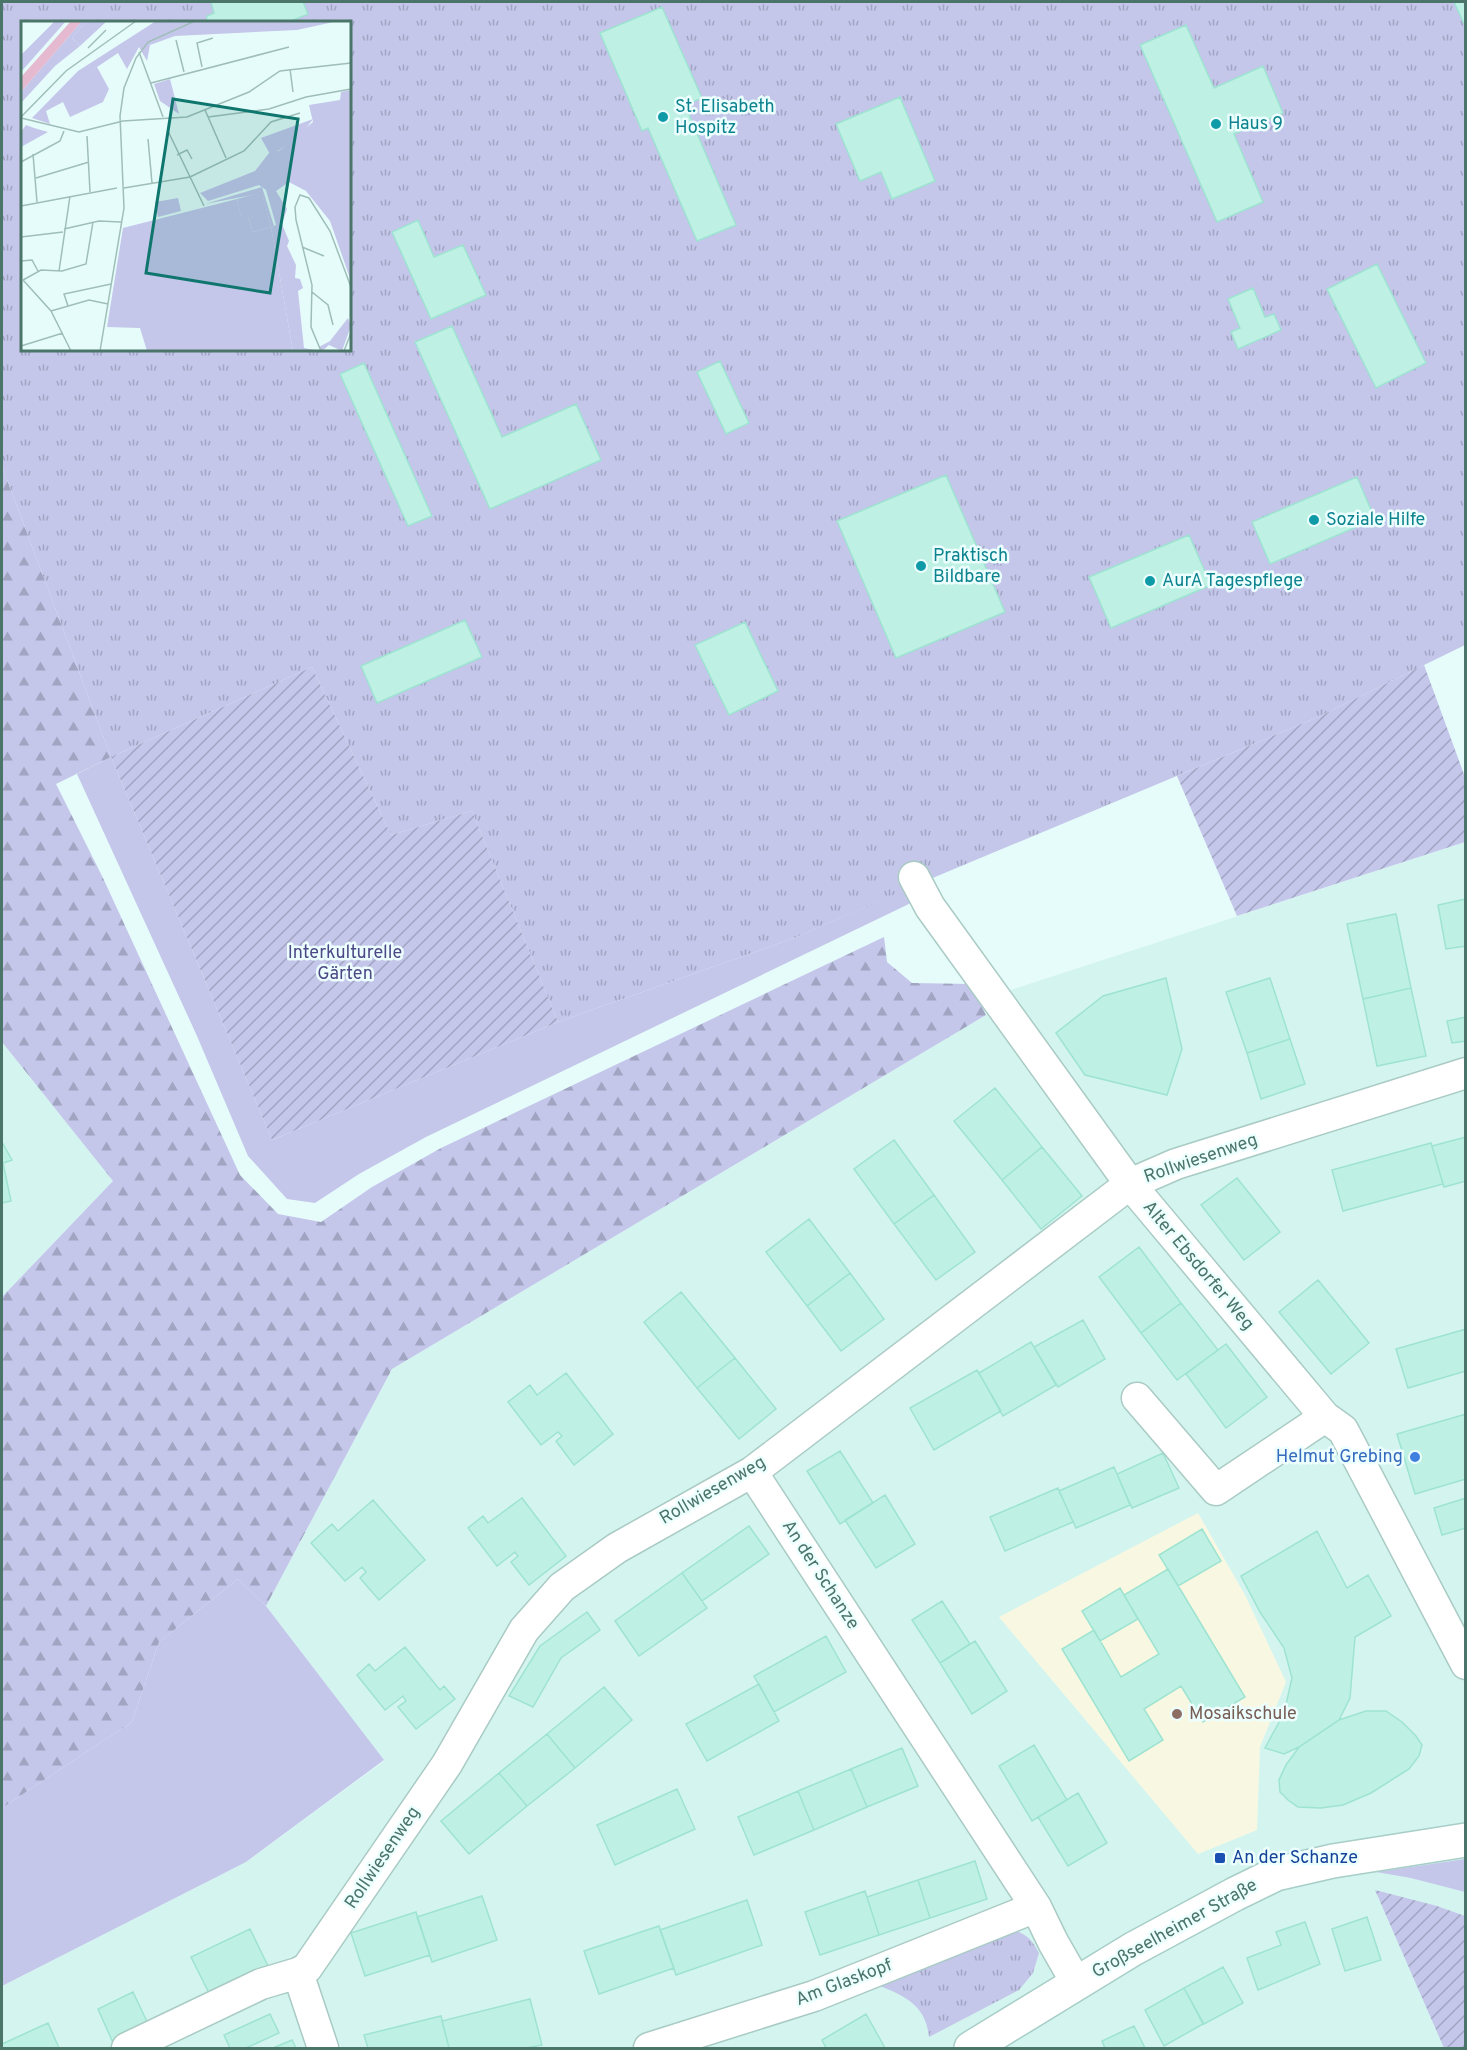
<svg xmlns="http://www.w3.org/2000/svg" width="1467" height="2050" font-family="Overpass,sans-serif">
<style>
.residential{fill:#d4f4f0}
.education{fill:#f8f8e2}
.grass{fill:#c4c6ea}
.forest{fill:url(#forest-firs)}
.park{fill:url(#park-tufts);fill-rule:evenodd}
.garden{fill:url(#garden-furrows)}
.building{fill:#bef1e4;stroke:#9ee3d1;stroke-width:1.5}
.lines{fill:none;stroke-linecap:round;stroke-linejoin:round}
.minor-casing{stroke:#a9cbc4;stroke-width:33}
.secondary-casing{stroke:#a7cec7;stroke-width:36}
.minor{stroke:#fff;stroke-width:30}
.secondary{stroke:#fff;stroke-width:33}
.culture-dot{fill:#0f9aa8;stroke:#ecfffe;stroke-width:2}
.shop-dot{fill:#3f7fe0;stroke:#ecfffe;stroke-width:2}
.education-dot{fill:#8d6e63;stroke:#ecfffe;stroke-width:2}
.transit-dot{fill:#1a4fb4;stroke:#ecfffe;stroke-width:2}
.labels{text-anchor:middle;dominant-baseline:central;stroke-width:5;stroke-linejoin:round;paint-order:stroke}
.culture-label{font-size:18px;fill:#0d838f;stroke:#ecfffe;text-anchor:start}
.park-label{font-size:18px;fill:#4c4886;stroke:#ecfffe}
.street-label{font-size:18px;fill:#4b7569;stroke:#ecfffe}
.shop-label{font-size:18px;fill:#366cbe;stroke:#ecfffe;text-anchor:end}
.education-label{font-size:18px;fill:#785e54;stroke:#ecfffe;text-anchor:start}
.transit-label{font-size:18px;fill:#164399;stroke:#ecfffe;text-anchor:start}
.inset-road{fill:none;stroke:#9fbeb8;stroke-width:1.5}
.view{fill:#0f766e;fill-opacity:0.15;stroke:#0f766e;stroke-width:3}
.inset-edge{fill:none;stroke:#4b7569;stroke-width:3}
</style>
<defs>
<pattern id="forest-firs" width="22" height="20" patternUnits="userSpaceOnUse" patternTransform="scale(1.5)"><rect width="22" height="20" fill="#c4c6ea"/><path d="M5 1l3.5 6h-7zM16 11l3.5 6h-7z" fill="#a1a5c2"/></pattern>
<pattern id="park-tufts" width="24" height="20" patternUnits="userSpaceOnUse" patternTransform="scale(1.5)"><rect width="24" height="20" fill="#c4c6ea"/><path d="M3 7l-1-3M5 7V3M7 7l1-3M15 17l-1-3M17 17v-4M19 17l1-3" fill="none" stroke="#a1a5c2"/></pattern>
<pattern id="garden-furrows" width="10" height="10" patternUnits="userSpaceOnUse" patternTransform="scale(1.5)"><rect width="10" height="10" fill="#c4c6ea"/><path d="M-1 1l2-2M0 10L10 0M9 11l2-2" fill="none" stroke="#a1a5c2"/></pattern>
</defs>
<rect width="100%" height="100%" fill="#e6fcfb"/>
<path class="residential" d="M1465 842V2048H2V1986L246 1862 384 1761 266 1606 392 1369 986 1015 1011 990Z
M2 1042 113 1181 2 1297Z"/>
<path class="education" d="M1198 1513 1245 1595 1286 1682 1260 1747 1257 1830 1198 1854 999 1617Z"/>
<path class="grass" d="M111 757 272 1140 558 1022 794 938 904 890 913 902 426 1137 359 1174 315 1203 287 1199 248 1156 197 1036 77 774Z
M238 1579 266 1606 384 1760 246 1862 2 1986V1808L132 1722 159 1642Z
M1465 1859V1892L1411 1878 1376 1872Z"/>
<path class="forest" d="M2 466 111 757 56 784 103 878 240 1175 278 1214 321 1222 372 1187 441 1148 884 937 887 962 912 983 972 984 986 1015 392 1369 266 1606 238 1579 159 1642 132 1722 2 1808V1297L113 1181 2 1042Z"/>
<path class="park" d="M2 2H1465V645L1318 717 935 877 794 938 558 1022 472 811 391 835 312 667 111 757 2 466ZM22 22H350V350H22Z
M1013 1930C1027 1934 1032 1940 1039 1953L1033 1973 1019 1990 929 2037C926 2004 903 1995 875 1984Z"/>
<path class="garden" d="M1424 665 1465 777V842L1237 916 1177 776 1318 717Z
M312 667 391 835 472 811 558 1022 272 1140 111 757Z
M1375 1890 1437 1906 1465 1916V2048H1444Z"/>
<path class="building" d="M211 2H303L308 14 289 22H206L207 16 214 13Z
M1454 2H1466V28Z
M662 7 702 98 685 105 736 225 697 241 648 128 642 131 600 33Z
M1186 25 1214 88 1263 66 1283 113 1234 134 1263 202 1217 222 1140 45Z
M900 97 935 181 892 199 881 172 860 181 836 124Z
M418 220 434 257 463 245 486 295 431 319 392 232Z
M1377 264 1426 363 1376 388 1327 289Z
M1253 288 1265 317 1274 314 1281 330 1238 349 1231 332 1240 328 1228 299Z
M452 326 502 437 576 404 601 460 490 509 415 342Z
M720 361 749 423 726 434 697 372Z
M364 363 432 516 408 526 340 374Z
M946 475 1005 612 896 658 837 521Z
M1357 477 1375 519 1270 564 1252 522Z
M1189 535 1211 585 1111 628 1089 577Z
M465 620 482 657 377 703 361 666Z
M745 622 778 691 729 715 695 645Z
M1466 899V946L1446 949 1438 905Z
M1396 914 1411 988 1363 999 1347 924Z
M1166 978 1182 1049 1167 1095 1085 1075 1056 1033 1103 996Z
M1270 978 1290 1039 1247 1053 1226 992Z
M1411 988 1426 1056 1377 1066 1363 999Z
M1466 1017V1041L1452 1043 1447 1021Z
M1290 1039 1305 1084 1261 1099 1247 1053Z
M995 1088 1042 1147 1002 1180 954 1121Z
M1466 1137V1181L1444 1187 1432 1146Z
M894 1140 934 1195 894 1224 854 1169Z
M2 1142 12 1160 3 1163 11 1201 2 1203Z
M1431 1143 1443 1184 1343 1211 1332 1170Z
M1042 1147 1082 1196 1041 1229 1002 1180Z
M1237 1178 1280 1232 1244 1260 1201 1205Z
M934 1195 975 1252 936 1280 894 1224Z
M809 1219 850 1273 807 1306 766 1252Z
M1139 1247 1181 1303 1141 1333 1099 1277Z
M850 1273 884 1319 841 1351 807 1306Z
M1318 1280 1369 1343 1331 1374 1279 1312Z
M681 1292 735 1358 697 1388 644 1322Z
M1181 1303 1218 1350 1177 1380 1141 1333Z
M1083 1320 1105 1359 1058 1387 1034 1347Z
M1466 1329V1371L1408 1388 1396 1349Z
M1031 1342 1056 1385 1003 1416 979 1373Z
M1226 1344 1267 1397 1226 1428 1186 1374Z
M735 1358 776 1409 739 1439 697 1388Z
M977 1370 1001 1411 934 1450 910 1408Z
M566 1373 613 1434 574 1465 556 1441 562 1436 558 1432 541 1445 508 1402 530 1385 537 1395Z
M1466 1414V1479L1415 1494 1397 1434Z
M840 1451 873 1503 840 1524 807 1471Z
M1163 1453 1179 1488 1132 1508 1117 1474Z
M1114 1467 1130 1505 1076 1528 1059 1491Z
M1058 1488 1073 1522 1005 1551 990 1517Z
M885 1495 915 1544 876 1568 845 1520Z
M522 1498 566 1556 529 1585 511 1562 518 1556 515 1552 497 1566 468 1528 483 1516 488 1523Z
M1466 1498V1528L1442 1535 1434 1508Z
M373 1500 425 1560 379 1600 360 1578 366 1572 362 1567 345 1581 311 1543 332 1524 338 1531Z
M749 1526 769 1554 702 1601 682 1573Z
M1202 1529 1221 1561 1178 1586 1159 1555Z
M1317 1531 1347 1588 1368 1575 1391 1616 1355 1637 1350 1698 1339 1720 1299 1747 1284 1754 1265 1748 1284 1713 1292 1678 1284 1648 1260 1612 1241 1576Z
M1168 1569 1245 1697 1203 1722 1181 1686 1144 1709 1163 1740 1129 1761 1062 1649 1094 1630 1121 1677 1159 1654 1124 1595Z
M682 1573 707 1608 639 1656 615 1621Z
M1120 1588 1138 1619 1100 1641 1082 1611Z
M942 1601 970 1644 940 1663 912 1620Z
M587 1612 600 1630 561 1658 533 1707 509 1696 540 1646Z
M826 1636 846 1672 774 1712 754 1676Z
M975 1641 1007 1691 972 1714 940 1663Z
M405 1647 440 1690 444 1686 455 1699 416 1729 398 1707 406 1701 403 1696 385 1710 357 1675 369 1664 375 1671Z
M759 1684 779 1721 707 1761 686 1724Z
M604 1687 632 1720 575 1768 547 1734Z
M1366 1711H1386L1402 1722 1416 1736 1422 1745 1419 1756 1409 1769 1371 1793 1343 1805 1321 1808 1298 1807 1288 1800 1280 1792 1279 1780 1286 1765 1299 1747 1339 1720Z
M547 1734 575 1768 527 1806 499 1773Z
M1034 1745 1067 1800 1032 1821 999 1766Z
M902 1748 918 1786 867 1807 851 1769Z
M851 1769 867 1807 814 1830 798 1791Z
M499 1773 527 1806 469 1854 441 1821Z
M677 1789 695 1829 615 1865 597 1825Z
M798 1791 814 1830 754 1855 738 1817Z
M1078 1793 1107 1843 1068 1866 1038 1817Z
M975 1861 987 1899 930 1918 918 1880Z
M918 1880 930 1918 879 1935 867 1897Z
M865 1891 879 1935 820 1955 805 1912Z
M482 1896 497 1940 432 1962 417 1917Z
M747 1900 762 1945 676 1975 660 1930Z
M416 1912 430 1955 365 1976 351 1933Z
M1367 1917 1381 1960 1345 1971 1332 1929Z
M1305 1922 1320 1964 1258 1990 1247 1958 1281 1945 1276 1932Z
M659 1926 674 1968 599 1994 584 1951Z
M250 1929 268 1966 210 1995 191 1957Z
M1223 1967 1243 2003 1204 2024 1184 1988Z
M1184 1988 1203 2024 1164 2046 1145 2010Z
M133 1992 150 2028 114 2045 98 2009Z
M530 1999 542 2045 526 2048H449L442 2021Z
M270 2014 279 2033 246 2048H230L224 2035Z
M866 2014 885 2048H826L822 2040Z
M441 2016 449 2048H368L364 2035Z
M48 2023 59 2048H2V2044Z
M1134 2026 1145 2048H1105L1102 2041Z
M292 2040 296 2048H273Z"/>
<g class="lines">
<g class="minor-casing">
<path id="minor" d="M914 877 930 907 1130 1184 1325 1417 1343 1430 1466 1664
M1137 1398 1216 1490 1325 1417
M752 1472 1036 1907 1053 1942 1077 1984
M298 1973 323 2048
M127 2048 261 1984 298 1973 307 1968 447 1764 524 1630 562 1587 617 1548 752 1472 1130 1184 1176 1164 1466 1073
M649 2048 814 1996 1036 1907"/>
</g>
<g class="secondary-casing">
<path id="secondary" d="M971 2048 1133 1949 1235 1894 1276 1874 1333 1861 1466 1840"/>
</g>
<use href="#minor" class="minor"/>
<use href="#secondary" class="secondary"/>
</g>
<g class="culture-dot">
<circle cx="663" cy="117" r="6"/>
<circle cx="1216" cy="124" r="6"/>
<circle cx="1314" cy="520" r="6"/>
<circle cx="921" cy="566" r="6"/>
<circle cx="1150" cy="581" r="6"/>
</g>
<circle class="shop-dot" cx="1415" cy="1457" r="6"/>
<circle class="education-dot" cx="1177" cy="1714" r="6"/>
<rect class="transit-dot" x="1214" y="1852" width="12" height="12" rx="3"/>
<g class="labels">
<g class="culture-label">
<text x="675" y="107">St. Elisabeth<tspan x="675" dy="21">Hospitz</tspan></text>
<text x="1228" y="124">Haus 9</text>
<text x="1326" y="520">Soziale Hilfe</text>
<text x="933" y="556">Praktisch<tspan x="933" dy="21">Bildbare</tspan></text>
<text x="1162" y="581">AurA Tagespflege</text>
</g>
<g class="park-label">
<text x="345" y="953">Interkulturelle<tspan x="345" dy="21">Gärten</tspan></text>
</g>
<g class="street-label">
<text transform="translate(1201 1159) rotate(-19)">Rollwiesenweg</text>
<text transform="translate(1198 1266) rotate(50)">Alter Ebsdorfer Weg</text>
<text transform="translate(713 1491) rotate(-30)">Rollwiesenweg</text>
<text transform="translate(820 1575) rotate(57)">An der Schanze</text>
<text transform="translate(383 1858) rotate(-56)">Rollwiesenweg</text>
<text transform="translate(1175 1929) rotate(-29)">Großseelheimer Straße</text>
<text transform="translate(844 1983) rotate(-21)">Am Glaskopf</text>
</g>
<g class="shop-label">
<text x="1403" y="1457">Helmut Grebing</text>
</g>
<g class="education-label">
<text x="1189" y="1714">Mosaikschule</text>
</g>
<g class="transit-label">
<text x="1232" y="1858">An der Schanze</text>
</g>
</g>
<g transform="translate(21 21)">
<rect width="330" height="330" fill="#e6fcfb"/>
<path d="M61 0H65L51 17 59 25 34 45 0 82V71ZM292 98 281 113 250 135 240 117ZM5 104 13 107 27 111 0 126V111ZM241 166 253 205 250 206 241 172 184 183Z" fill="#c4c6ea"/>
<path d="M135 0H317L276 9 154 15 129 24 126 40 118 26 106 48 97 32 76 46 88 68 82 81 49 96 42 81 25 90 29 103 11 97 57 50ZM330 69V260L309 200 285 170 268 161 255 170 266 188 261 203 268 220 266 225 275 244 274 257 279 258 282 267 277 270 283 327 298 330H272L250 206 255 204 245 169 238 164 187 180 179 172 234 150 248 132 258 130 292 101 288 84 319 79 320 71ZM327 297 330 305 321 330 308 324 301 330 298 326 309 320Z" fill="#c4c6ea"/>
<path d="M34 0H45L0 51V34ZM65 0H86L59 25 51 17ZM216 178 220 196H227L232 211 250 206 272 330H126L119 307 86 306 102 207Z" fill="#c4c6ea"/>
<path d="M149 58 158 93 139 80 133 63ZM241 171 250 206 232 211 227 196 220 197 216 178ZM157 177 160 190 137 196 134 181Z" fill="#c4c6ea"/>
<path d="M50 0H61L0 71V56Z" fill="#e5bad0"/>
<path class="inset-road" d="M155 19 163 51M67 27 85 9M118 31 142 96M181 46 176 22 192 17M269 48 272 71M130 62 268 26M184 89 205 137M0 96 45 50 115 0M187 96 248 88 285 76 330 68M0 97 58 111 102 100 166 96 228 71 259 50 330 42M147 110 183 185M66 115 69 171M127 118 131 162M12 133 16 181M156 134 166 129 171 138M0 141 39 120 43 110M15 157 68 141M103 167 169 156 223 130 250 101 279 92M0 185 96 167M43 208 78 200 100 201M0 216 42 211M281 226 303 235M0 240 11 239 17 250M38 250 49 175M2 259 20 249 41 250 65 243 72 201M2 259 30 290 50 330M291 271 307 284 312 304M47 285 43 273 90 263M30 290 68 279 87 283M0 325 42 312M79 330 103 187 99 95 103 67 115 37 127 21 174 0M300 330 290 306 291 264 275 199 274 186 279 174 288 177 309 210 330 266M323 330 330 312"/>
<path class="view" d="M152 78 277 98 249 272 125 252Z"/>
<rect width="330" height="330" class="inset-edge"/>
</g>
<rect width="1467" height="2050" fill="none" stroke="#4b7569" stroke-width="6"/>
</svg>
